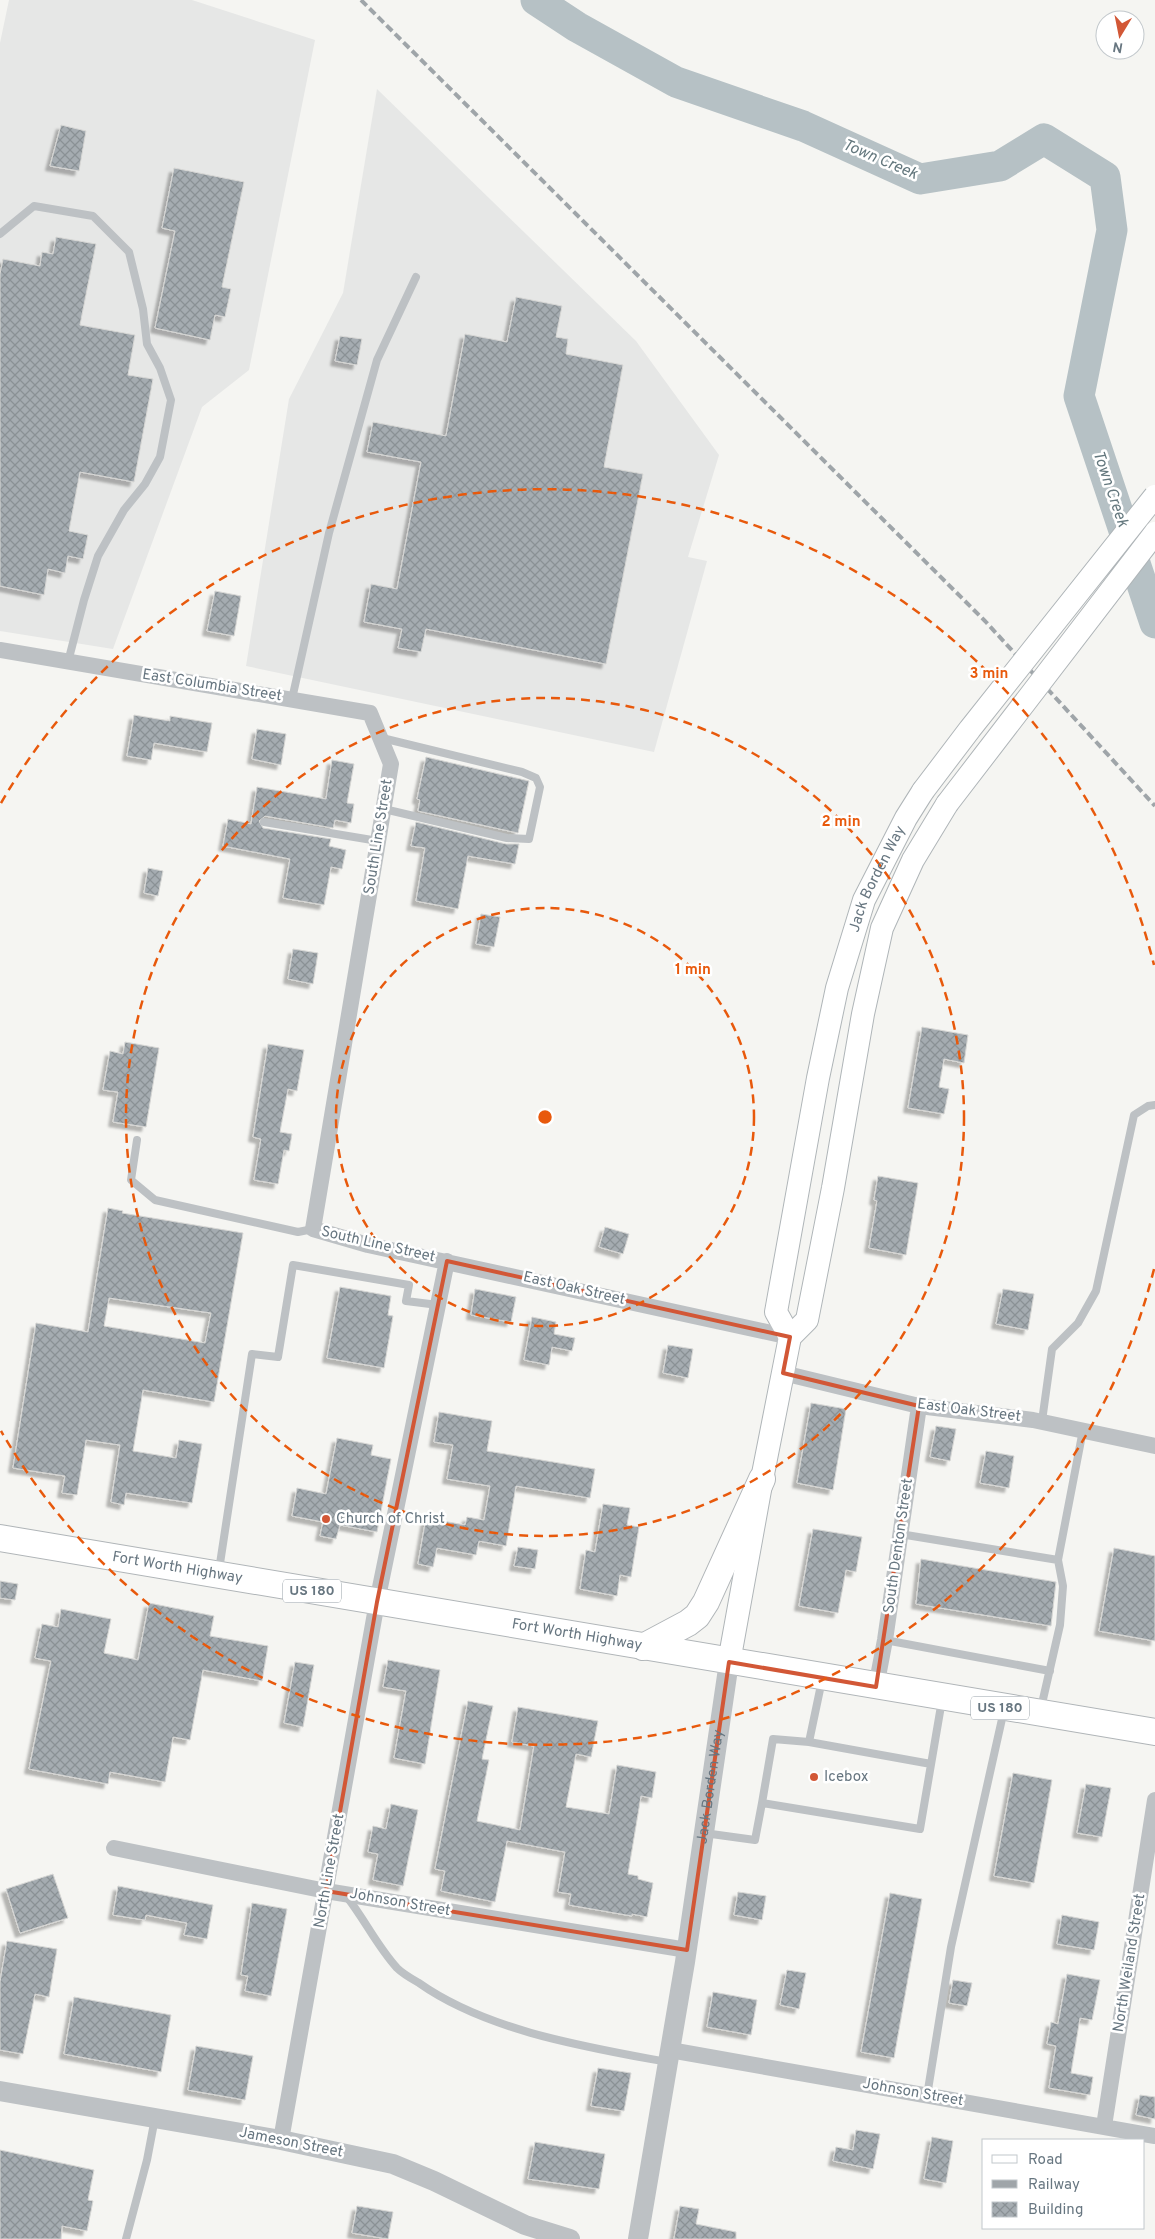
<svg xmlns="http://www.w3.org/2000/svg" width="1155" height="2239" font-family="Overpass,sans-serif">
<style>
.built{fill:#e6e7e6}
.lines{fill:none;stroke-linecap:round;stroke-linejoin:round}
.river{stroke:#b6c1c5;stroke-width:31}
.building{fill:url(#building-cross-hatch);stroke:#d7d7d5;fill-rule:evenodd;filter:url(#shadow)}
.secondary-casing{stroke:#afb5b8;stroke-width:24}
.primary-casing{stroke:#b0b5b8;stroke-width:28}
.service{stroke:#bdc1c4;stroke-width:8}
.minor{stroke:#bdc1c4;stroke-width:16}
.tertiary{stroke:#bdc1c4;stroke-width:20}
.secondary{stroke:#fff;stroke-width:22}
.primary{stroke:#fff;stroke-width:26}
.rail{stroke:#9fa5a9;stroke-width:4;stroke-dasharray:8 4;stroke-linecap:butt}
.secondary-bridge-casing{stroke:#afb5b8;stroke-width:24;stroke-linecap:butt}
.secondary-bridge{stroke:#fff;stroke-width:22}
.marked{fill:none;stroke:#d25736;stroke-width:4;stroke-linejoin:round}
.ring{fill:none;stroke:#e8590c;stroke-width:2.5;stroke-dasharray:9 6}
.poi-dot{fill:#d25736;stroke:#fff;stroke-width:2}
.labels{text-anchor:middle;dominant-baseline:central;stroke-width:5;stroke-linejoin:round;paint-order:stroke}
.shield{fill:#fff;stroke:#959fa6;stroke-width:1}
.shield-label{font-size:14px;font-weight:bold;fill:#677680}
.street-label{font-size:15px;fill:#677680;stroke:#fff}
.poi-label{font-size:15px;fill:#677680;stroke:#fff;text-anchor:start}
.water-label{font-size:16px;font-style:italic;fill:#63777d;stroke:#fff}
.centre{fill:#e8590c;stroke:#fff;stroke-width:2.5}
.ring-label{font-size:15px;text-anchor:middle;font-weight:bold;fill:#e8590c;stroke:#fff;stroke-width:5;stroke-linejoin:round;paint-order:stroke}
</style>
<defs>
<pattern id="building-cross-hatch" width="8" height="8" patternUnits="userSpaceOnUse" patternTransform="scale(1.25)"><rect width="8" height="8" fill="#a5acb1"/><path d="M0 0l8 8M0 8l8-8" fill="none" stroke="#8a9195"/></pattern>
<filter id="shadow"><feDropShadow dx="-4.5" dy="4.5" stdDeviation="1" flood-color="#0004"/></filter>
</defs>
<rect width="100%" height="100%" fill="#f5f5f2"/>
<path class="built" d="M9 0H192L315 40 249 370 202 407 113 649 0 631V43Z
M377 89 636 341 719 455 688 557 707 561 654 752 246 666 289 399 343 293Z"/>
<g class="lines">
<path class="river" d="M536 0 577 27 676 82 803 126 920 179 1000 166 1044 139 1105 177 1112 230 1079 396 1155 623"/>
</g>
<path class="building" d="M61 125 86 131 79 171 50 166Z
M174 168 244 182 222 287 231 289 225 317 215 315 210 340 155 328 175 231 162 228Z
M56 237 96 244 80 325 135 335 128 375 153 379 134 482 80 472 69 531 88 535 83 559 68 556 65 573 48 569 44 595 0 586V274L3 259 40 266 42 252 53 254Z
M516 297 562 306 556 337 568 339 566 354 623 365 604 467 643 474 606 664 426 629 421 652 398 648 402 629 364 622 371 584 397 589 421 462 367 452 373 422 446 436 465 334 507 342Z
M340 336 362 339 357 365 335 361Z
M215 591 241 596 234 636 207 631Z
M134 715 170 721V716L212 723 207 752 154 743 151 760 127 756Z
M257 729 286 734 281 765 252 759Z
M426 757 529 781 518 833 418 811 420 800 417 799Z
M332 760 354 764 347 803 354 804 351 823 335 820 333 828 265 816 259 821 263 828 331 839 329 846 346 850 342 869 331 867 324 905 283 898 290 859 223 846 228 819 251 824 257 787 326 799Z
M416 822 506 844H519L515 864 468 856 458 909 416 901 425 848 411 846Z
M148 868 163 871 158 896 144 893Z
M481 914 500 917 494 947 476 944Z
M293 949 318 953 313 984 288 979Z
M922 1027 968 1035 964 1063 944 1059 939 1087 949 1089 944 1114 908 1108Z
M125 1042 159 1048 146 1127 113 1122 118 1092 103 1090 110 1051 123 1054Z
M268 1044 304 1050 297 1091 288 1089 280 1132 292 1134 289 1151 284 1150 278 1184 254 1180 261 1139 253 1137Z
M878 1176 918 1183 906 1255 869 1248 877 1201 874 1200Z
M108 1208 123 1211 122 1213 243 1233 214 1402 143 1390 133 1451 176 1458 179 1440 202 1444 192 1503 126 1493 124 1505 111 1502 120 1445 86 1440 77 1495 62 1493 65 1476 13 1468 36 1323 88 1332ZM109 1298 211 1313 205 1343 104 1326Z
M605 1227 629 1234 623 1254 599 1247Z
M340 1287 391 1296 388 1315 393 1316 384 1368 327 1358Z
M475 1289 516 1297 511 1322 471 1315Z
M1003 1289 1034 1294 1028 1330 996 1324Z
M532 1317 556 1322 554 1334 575 1338 572 1351 552 1347 549 1365 524 1360Z
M668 1345 693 1349 688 1378 663 1373Z
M811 1403 846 1409 833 1490 797 1483Z
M439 1412 492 1421 487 1451 595 1469 590 1498 516 1486 506 1546 479 1541 476 1555 437 1548 433 1567 418 1564 426 1518 465 1525 467 1517 484 1520 490 1486 447 1479 453 1445 434 1442Z
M936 1426 956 1429 950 1461 930 1457Z
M337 1438 373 1445 371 1455 391 1459 377 1532 340 1525 336 1539 320 1536 323 1522 292 1516 297 1488 326 1494Z
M986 1451 1014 1456 1009 1488 980 1483Z
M603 1504 630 1508 627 1525 639 1527 631 1577 620 1575 617 1596 580 1589 586 1550 595 1552Z
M813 1529 862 1537 856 1572 846 1570 838 1613 799 1606Z
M518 1547 538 1550 535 1569 514 1566Z
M1114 1548 1155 1556V1641L1099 1631Z
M921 1559 1056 1582 1051 1626 916 1604Z
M0 1581 18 1584 15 1600 0 1598Z
M149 1603 214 1616 210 1636 268 1646 262 1681 203 1670 190 1740 173 1737 165 1782 110 1772 108 1784 29 1769 51 1661 35 1658 42 1624 58 1627 61 1609 111 1619 104 1653 138 1660Z
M388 1660 440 1670 425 1764 394 1758 406 1691 383 1687Z
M295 1662 314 1665 303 1727 284 1723Z
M468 1701 493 1706 482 1759 489 1760 477 1821 520 1830 534 1746 512 1742 518 1707 598 1721 591 1757 576 1754 566 1807 609 1814 617 1765 656 1772 652 1798 641 1796 628 1874 638 1876V1879L653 1883 647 1917 632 1914V1916L569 1905 571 1894 558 1892 565 1852 507 1841 495 1902 441 1891 445 1871 435 1869Z
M1013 1773 1052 1780 1034 1883 994 1876Z
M1086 1784 1111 1788 1102 1837 1077 1833Z
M391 1804 418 1810 403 1886 373 1880 378 1854 368 1852 373 1826 386 1829Z
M53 1874 68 1918 20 1933 6 1889Z
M118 1886 213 1905 207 1939 184 1935 187 1923 146 1915 145 1920 113 1915Z
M738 1892 766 1896 762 1920 734 1915Z
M890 1893 922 1899 894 2058 861 2052Z
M252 1903 287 1909 271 1996 245 1991 248 1976 241 1975Z
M1062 1915 1099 1922 1094 1950 1057 1944Z
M7 1941 57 1949 49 1997 35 1994 23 2054 0 2050V1982Z
M787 1970 806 1973 799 2009 780 2005Z
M1067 1974 1100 1980 1092 2020 1080 2018 1071 2073 1093 2077 1090 2095 1049 2088 1056 2046 1047 2044 1051 2022 1058 2024Z
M953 1980 972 1983 967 2006 949 2003Z
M713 1992 757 2000 751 2035 707 2027Z
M74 1997 171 2015 161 2072 64 2054Z
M196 2046 253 2056 245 2100 188 2090Z
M598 2068 631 2073 624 2111 591 2106Z
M1140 2095 1155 2097V2119L1136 2115Z
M856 2130 880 2134 873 2169 833 2161 836 2147 853 2150Z
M932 2137 953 2141 946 2183 924 2179Z
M535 2142 605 2154 599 2189 528 2179Z
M0 2150 94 2170 88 2200 93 2201 87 2231 62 2226 61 2239H0Z
M357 2206 393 2212 388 2239 352 2233Z
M680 2206 699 2209 696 2224 736 2232V2239H674Z"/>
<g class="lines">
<g class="secondary-casing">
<g id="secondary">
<path id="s2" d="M790 1337 776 1312 818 1078 837 988 864 900 906 818 923 791"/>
<path d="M729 1662 762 1479 790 1337 807 1320 833 1188 863 1014 882 928 913 860 947 804"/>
</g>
</g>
<g class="primary-casing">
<g id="primary">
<path id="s3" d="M0 1538 1155 1732"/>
<path d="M643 1647 688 1623 697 1616 706 1602 762 1479"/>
</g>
</g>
<path class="service" d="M0 234 34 206 93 216 129 252 143 309 147 344 160 368 171 400 160 457 145 484 124 510 98 556 84 600 68 662
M292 699 329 533 377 360 416 277
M382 738 522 772 536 778 540 787 529 839 507 838 384 809
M264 822 378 841
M137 1140 131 1180 155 1200 298 1232 313 1229
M1042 1421 1052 1349 1078 1323 1096 1291 1134 1115 1148 1106 1155 1105
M900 1534 1058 1560 1083 1430
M219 1570 252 1354 278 1357 293 1265 409 1285 406 1301 438 1305
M885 1640 1050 1671
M1041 1708 1060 1625 1063 1586 1058 1560
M809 1742 931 1764
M762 1803 773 1739 809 1742 822 1680
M704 1833 755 1840 762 1803 920 1829 942 1700
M347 1897C365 1920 377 1946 397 1968 403 1974 412 1979 419 1983 487 2031 586 2047 667 2062
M927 2096 951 1947 1004 1710
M126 2239 147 2160 155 2118"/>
<path class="minor" d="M0 650 370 713 391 764 313 1229 368 1245 790 1337
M783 1373 919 1406 1033 1420 1155 1446
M876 1687 885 1640 919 1406
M114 1848 326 1891 687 1950
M670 2050 1155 2136
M1104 2126 1155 1800
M281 2140 377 1602 447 1261"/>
<g class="tertiary">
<path d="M0 2091 281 2140 393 2164 434 2181 525 2225 570 2239"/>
<path id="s1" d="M638 2239 685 1962 729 1662"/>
</g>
<use href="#secondary" class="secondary"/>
<use href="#primary" class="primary"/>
<path class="rail" d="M361 0 985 621 1155 806"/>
<g class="secondary-bridge-casing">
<path id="secondary-bridge" d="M923 791 970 729 1155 496
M947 804 1155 533"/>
</g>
<use href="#secondary-bridge" class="secondary-bridge"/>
</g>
<path class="marked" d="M447 1261 790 1337 783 1373 919 1406 876 1687 729 1662 687 1950 326 1891 377 1602Z"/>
<g class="ring">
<circle cx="545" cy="1117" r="209"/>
<circle cx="545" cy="1117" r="419"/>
<path d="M1154 1269A628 628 0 0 1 1 1431M1 803A628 628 0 0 1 1154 965"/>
</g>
<g class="poi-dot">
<circle cx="326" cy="1519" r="5"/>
<circle cx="814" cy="1777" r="5"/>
</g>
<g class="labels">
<g class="shield">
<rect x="283" y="1579.5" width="58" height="23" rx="4"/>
<rect x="971" y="1696.5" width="58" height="23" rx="4"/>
</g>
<g class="shield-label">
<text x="312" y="1591">US 180</text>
<text x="1000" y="1708">US 180</text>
</g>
<g class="street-label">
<text transform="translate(212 686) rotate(9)">East Columbia Street</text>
<text transform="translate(379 837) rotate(-81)">South Line Street</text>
<text stroke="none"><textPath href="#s2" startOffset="475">Jack Borden Way</textPath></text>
<text transform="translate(378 1245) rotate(13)">South Line Street</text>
<text transform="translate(574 1289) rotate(13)">East Oak Street</text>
<text transform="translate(969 1411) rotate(7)">East Oak Street</text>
<text transform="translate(899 1546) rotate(-82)">South Denton Street</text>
<text stroke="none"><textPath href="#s3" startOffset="180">Fort Worth Highway</textPath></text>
<text stroke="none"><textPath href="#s3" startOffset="585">Fort Worth Highway</textPath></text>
<text stroke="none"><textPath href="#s1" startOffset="458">Jack Borden Way</textPath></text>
<text transform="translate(330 1871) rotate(-80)">North Line Street</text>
<text transform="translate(400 1903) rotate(10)">Johnson Street</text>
<text transform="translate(1130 1963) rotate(-81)">North Weiland Street</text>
<text transform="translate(913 2093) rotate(10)">Johnson Street</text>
<text transform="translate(291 2143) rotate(11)">Jameson Street</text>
</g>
<g class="poi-label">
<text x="336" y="1519">Church of Christ</text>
<text x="824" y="1777">Icebox</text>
</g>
<g class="water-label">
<text transform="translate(880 160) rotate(23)">Town Creek</text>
<text transform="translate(1110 489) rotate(71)">Town Creek</text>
</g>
</g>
<circle cx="545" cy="1117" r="8" class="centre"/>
<g class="ring-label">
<text x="989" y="678">3 min</text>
<text x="841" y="826">2 min</text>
<text x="693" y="974">1 min</text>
</g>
<rect x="982" y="2139" width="162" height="90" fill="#ffffff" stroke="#c2c8cc"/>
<rect x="992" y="2155" width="25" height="8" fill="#ffffff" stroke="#c2c8cc"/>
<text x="1028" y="2164" font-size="15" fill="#677680">Road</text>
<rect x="992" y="2180" width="25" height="8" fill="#9fa5a9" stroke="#c2c8cc"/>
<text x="1028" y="2189" font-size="15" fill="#677680">Railway</text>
<rect x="992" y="2202" width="25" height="15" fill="url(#building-cross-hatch)" stroke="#c2c8cc"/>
<text x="1028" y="2214" font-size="15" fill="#677680">Building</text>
<g transform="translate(1120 35) rotate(190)"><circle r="24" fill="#ffffff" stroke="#c2c8cc"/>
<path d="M0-4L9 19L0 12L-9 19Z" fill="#d25736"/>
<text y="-8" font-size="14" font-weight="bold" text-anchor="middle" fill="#677680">N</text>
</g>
</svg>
